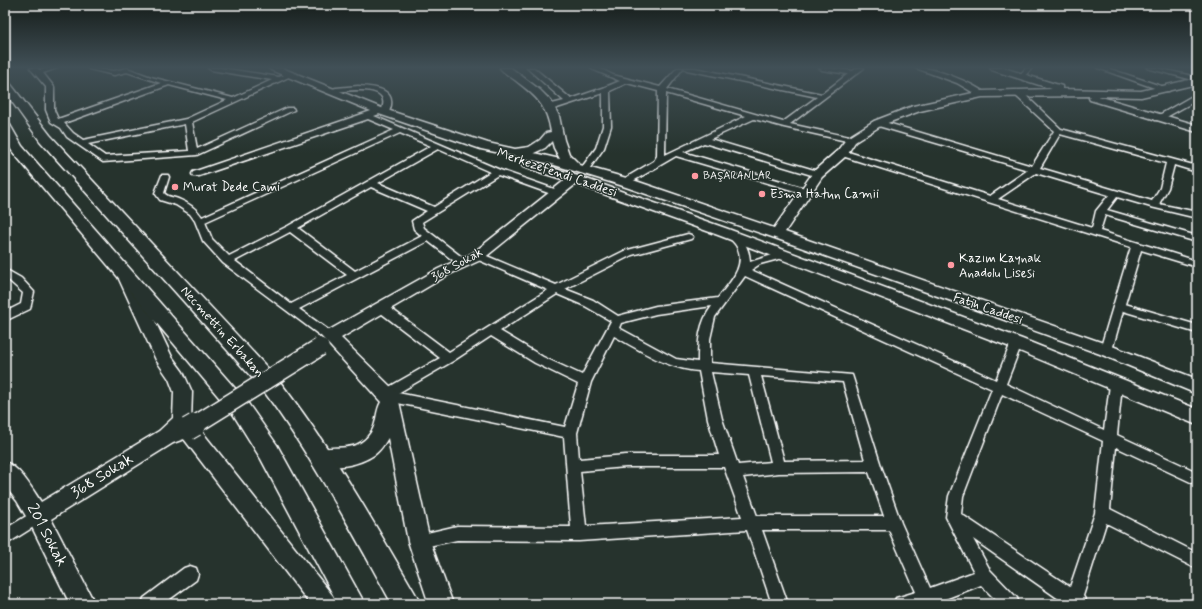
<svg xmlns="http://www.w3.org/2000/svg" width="1202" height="609" font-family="Mynerve,sans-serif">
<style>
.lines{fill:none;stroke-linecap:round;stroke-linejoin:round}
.street-casing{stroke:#fff;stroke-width:3}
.secondary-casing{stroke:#fff;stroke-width:3}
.primary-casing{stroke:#fff;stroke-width:3}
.street{fill:#26332d;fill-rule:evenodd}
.secondary{fill:#26332d;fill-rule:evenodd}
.primary{fill:#26332d;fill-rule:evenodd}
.secondary-bridge-far1-casing{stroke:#fff;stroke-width:20;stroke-linecap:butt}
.secondary-bridge-casing{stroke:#fff;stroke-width:24;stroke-linecap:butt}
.secondary-bridge-far1{stroke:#26332d;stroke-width:17}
.secondary-bridge{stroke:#26332d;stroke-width:22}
.poi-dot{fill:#ff9aa2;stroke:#26332d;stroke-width:1.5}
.labels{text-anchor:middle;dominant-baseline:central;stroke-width:3;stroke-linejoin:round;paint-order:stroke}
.far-poi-label{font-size:11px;fill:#fff;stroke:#26332d;text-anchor:start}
.street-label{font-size:13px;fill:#fff;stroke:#26332d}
.poi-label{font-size:13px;fill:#fff;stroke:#26332d;text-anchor:start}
.near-street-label{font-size:16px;fill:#fff;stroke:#26332d}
</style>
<rect width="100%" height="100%" fill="#26332d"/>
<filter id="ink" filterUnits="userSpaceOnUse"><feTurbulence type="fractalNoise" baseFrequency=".025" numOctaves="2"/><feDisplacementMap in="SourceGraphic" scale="8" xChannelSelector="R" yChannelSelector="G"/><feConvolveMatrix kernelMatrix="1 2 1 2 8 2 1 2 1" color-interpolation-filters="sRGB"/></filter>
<g filter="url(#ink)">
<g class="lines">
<g class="street-casing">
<path id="street" d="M30 68H37L40 70 48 68H57L43 73 54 87V110L58 119 161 83 127 72 114 75 89 69 88 68 114 71 127 68 151 77 233 98 272 80 211 70 208 68H221L279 77 287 74H291V76L192 122 197 149 287 108H293L294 110 197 155 103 162 67 137 61 128 51 122 46 110V87ZM169 85 227 100 186 119 83 140 73 133 64 123ZM185 124 189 151 105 156 88 144Z
M527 68H534L571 99 603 88 620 81 592 69 591 68H599L613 75 660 87 677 68H683L667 89 783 122 817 97 687 70 684 68H695L822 94 848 74 822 70 819 68H832L853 71 857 68H864L790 124 854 138V142H851L784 127 754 119 710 139 821 172 822 174 821 176H815L704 143 683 152 808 189 809 191 808 193 805 194 676 156 628 184H622L621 182 622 180 654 161 657 156 658 91 627 83 610 91 611 126 604 148 587 172H581L580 170 596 148 603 126V93L554 109H548V105L564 101ZM666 93 746 116 665 155Z
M916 68C931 66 974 83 986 94L982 96H979L957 83Z
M1026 68H1032L1023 78H1019L1018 77Z
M1098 68H1107L1170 89 1169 91H1163Z
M1147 68H1157L1197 77V81Z
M358 86C376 87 400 89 388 114L382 113 374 116 500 170 560 191 561 193 560 195H554L498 175 422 222 424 228 467 261 468 263 467 265H459L428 241 299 309 334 334 336 337 334 340 330 341 326 340 223 263 203 241 195 221 190 214 176 205 160 200 155 193 162 175H168L169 177 164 193C167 197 173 197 178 199 188 203 196 208 202 217L394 130 368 119 199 176H193L192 174 193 172 377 109H382C392 82 344 91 329 93L325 91 336 88ZM400 133 431 146 288 226 229 256 212 239 205 222ZM438 149 490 172 434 207 378 183ZM371 187 427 211 412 221 414 229 422 236 355 271 298 228ZM290 232 347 275 291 304 235 261Z
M1015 91H1021L1061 129 1197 166V172L1174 165 1168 188 1159 204 1197 212V218L1151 207 1117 197 1107 210 1197 236V242L1105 215 1100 231 1197 261V267L1141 250 1125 304 1197 325V333L1123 311 1112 350 1110 353 1106 354 1102 353 1100 350 1131 247 839 155 838 153 839 151H845L990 196 1028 170 875 125 874 123 878 121H881L1032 166 1054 131 1015 95ZM1060 134 1166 163 1160 188 1152 201 1040 168ZM1036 173 1109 195 1096 211 1092 228 998 199Z
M1194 95H1197V100L1161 120H1155L1154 118Z
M732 232C743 235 750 251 750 262L782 252 787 255 786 257 760 264 751 270 996 380 1012 340 1016 339 1020 340 1022 343 1006 384 1104 430 1110 385 1112 382 1116 380 1120 382 1122 385 1117 435 1197 472V485L1116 447 1110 509 1197 553V569L1106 523 1083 596 1088 604H1066L973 539 990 570 1017 598 1019 604H1000L981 585 932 604H894L896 598 916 592 889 530H762L788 604H772L747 530 579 541 457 540 419 548 414 546 411 541 414 536 457 526 571 527 564 437 383 400 380 394 382 391 440 358 377 310 375 307 377 304H385L449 352 548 290 474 258 473 256 474 254H482L556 285 624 251 688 234 691 235 693 237 691 239 632 255 565 289 593 300 618 316 656 306 718 298C728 284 747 267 737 247 735 243 730 239 727 235ZM745 276 992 389 949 496 946 517 974 572 930 588 901 523 881 466 852 375 710 363V339L715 317ZM557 294 585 306 611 321 582 375 543 357 500 331ZM712 306C699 323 698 342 698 362L676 359 619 328 621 323 656 314ZM491 336 535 363 578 384 565 427 398 393 453 361ZM614 336C642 351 667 369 699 371L708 419 719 455H626L579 459 577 433 591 382ZM711 372 749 375 771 462 738 465 722 419ZM761 376 843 382 865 460 784 461ZM1002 394 1103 441 1095 513 1070 587 961 514 963 496ZM626 467H724L742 517 586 526 580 471ZM869 472 884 516H757L743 477 779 473Z
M5 269 21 278 34 292 30 309 5 321V312L21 304 23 293 5 277Z
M38 509 43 511 45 516 43 521 5 545V529Z
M190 566 196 568 198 574 196 580 163 604H142L144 598 184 568Z"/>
</g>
<g class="secondary-casing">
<path id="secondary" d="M269 68H282L384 109 488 143 515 149 529 147 540 140 546 133 551 132C547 105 536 96 515 80 510 76 504 73 500 68H511L540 90 551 101 559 116 564 140 569 154 580 165 630 179 774 228 814 171 838 150 847 138 874 121 913 106 982 91 1052 89 992 70 990 68H1004L1062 86V89L1141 91 1197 78V84L1141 97 1098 96 1197 125V132L1090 100 1089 98 1091 96 982 97 920 111 882 125 855 142 846 156 822 177 785 232 1112 346 1197 379V394L1100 354 772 237 620 185 551 164 481 149 376 113 271 70ZM552 141 554 148 560 159 534 153 545 148Z
M527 160 578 176 728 229 1022 339 1197 409V425L1010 347 718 235 576 184 483 259 448 275 341 338 396 392 398 397 430 541 453 604H429L408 541 388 438C384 444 381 450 374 455 358 466 332 470 314 463L311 457 314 451C335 443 359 456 373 429 377 421 376 410 381 402L322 337 324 333 438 269 473 253 565 180 523 167 521 164 523 161Z
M127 274 132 275 135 279 172 357 183 372 192 392 191 422 195 423 333 596 337 604H310L184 439 173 443 51 519 95 604H70L30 523 17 501 5 486V462C21 468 32 489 41 502L159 431 173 418 174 392 169 379 156 360 119 279 122 275Z"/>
</g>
<g class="primary-casing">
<path id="primary" d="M5 81 9 82 50 135 277 378C330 446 373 521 416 595L420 604H392C352 531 312 457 263 390L40 141 5 92Z
M5 124 10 125 22 146 247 402 277 445 365 604H338L261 459 233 414 12 151 5 139Z"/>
</g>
<use href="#street" class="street"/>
<use href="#secondary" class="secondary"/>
<use href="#primary" class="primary"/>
<g class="secondary-bridge-far1-casing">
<path id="secondary-bridge-far1" d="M193 426 320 347"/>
</g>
<g class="secondary-bridge-casing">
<path id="secondary-bridge" d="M188 429 195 425"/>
</g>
<use href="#secondary-bridge-far1" class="secondary-bridge-far1"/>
<use href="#secondary-bridge" class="secondary-bridge"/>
</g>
</g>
<linearGradient id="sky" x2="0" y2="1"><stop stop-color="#151c19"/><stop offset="0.44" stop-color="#415057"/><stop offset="1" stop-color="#415057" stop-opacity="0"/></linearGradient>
<rect width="1202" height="153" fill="url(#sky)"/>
<g class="poi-dot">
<circle cx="695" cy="176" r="4"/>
<circle cx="175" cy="187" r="4"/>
<circle cx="762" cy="194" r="4"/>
<circle cx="951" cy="265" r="4"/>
</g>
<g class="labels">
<g class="far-poi-label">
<text x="703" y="176">BAŞARANLAR</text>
</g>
<g class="street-label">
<text transform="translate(557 173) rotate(19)">Merkezefendi Caddesi</text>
<text transform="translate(457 265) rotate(-29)">368 Sokak</text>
<text transform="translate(988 309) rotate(19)">Fatih Caddesi</text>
<text transform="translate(222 332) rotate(48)">Necmettin Erbakan</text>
</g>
<g class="poi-label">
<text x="183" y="187">Murat Dede Cami</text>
<text x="770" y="194">Esma Hatun Camii</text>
<text x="959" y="258">Kazım Kaynak<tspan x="959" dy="15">Anadolu Lisesi</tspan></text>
</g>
<g class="near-street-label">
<text transform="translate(102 476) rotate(-32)">368 Sokak</text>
<text transform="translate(47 535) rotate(62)">201 Sokak</text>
</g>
</g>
<rect width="1202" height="609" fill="none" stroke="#26332d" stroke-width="20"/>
<rect x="10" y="10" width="1182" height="589" fill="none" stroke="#fff" stroke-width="1.5" filter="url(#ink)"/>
</svg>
